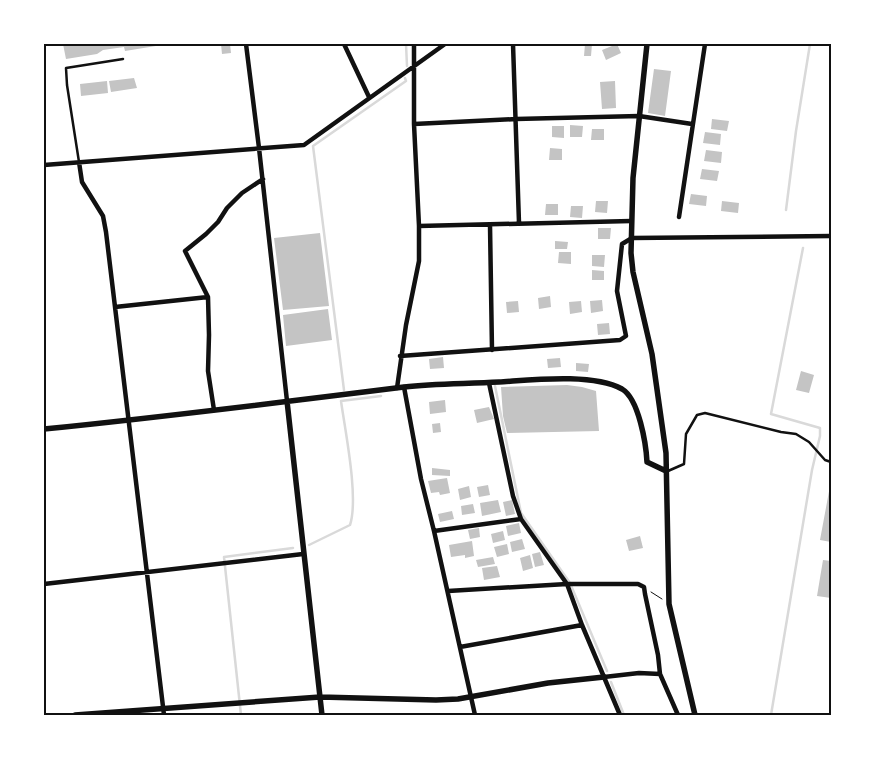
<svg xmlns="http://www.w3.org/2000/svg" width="875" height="759" font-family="'Exo 2',sans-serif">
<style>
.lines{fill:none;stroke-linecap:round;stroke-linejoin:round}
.stream{stroke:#d9d9d9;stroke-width:2.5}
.building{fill:#c4c4c4}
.path{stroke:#111;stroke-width:1}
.service{stroke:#111;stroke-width:2.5}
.minor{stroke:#111;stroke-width:4.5}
.tertiary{stroke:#111;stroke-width:5.5}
.neatline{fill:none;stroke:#111;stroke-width:2}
</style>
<rect width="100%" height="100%" fill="#fff"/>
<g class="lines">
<path class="stream" d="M406 44 407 66
M786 210 796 131 810 44
M495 386 521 513 570 583 607 671
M344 390 313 146 406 81 405 78
M309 545 350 525C359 498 345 430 341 401L381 396
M611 682 624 715
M241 715 224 557 293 548
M771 715 812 470 820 436V428L771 414 803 248"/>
</g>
<path class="building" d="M63 44H162V45L125 51 124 47 103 50 97 54 66 59Z
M221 44H230L231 53 222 54Z
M585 44H592L591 56H584Z
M617 44 621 53 606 60 602 50Z
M654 69 671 71 665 116 648 113Z
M134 78 137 88 111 92 109 81Z
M107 81 108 93 81 96 80 84Z
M615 81 616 108 602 109 600 82Z
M712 119 729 121 727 131 711 129Z
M570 125 583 126 582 137H570Z
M552 126H564V138L552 137Z
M592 129H604V140H591Z
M705 132 721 134 720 145 703 143Z
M550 148 562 149V160H549Z
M706 150 722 152 721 163 704 161Z
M702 169 719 171 717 181 700 179Z
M691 194 707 196 706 206 689 204Z
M596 201H608L607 213 595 212Z
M722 201 739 203 738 213 721 211Z
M546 204H558V215H545Z
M571 206H583L582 218 570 217Z
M598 228H611L610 239H598Z
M320 233 329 306 283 310 274 238Z
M555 241 568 242 567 249H555Z
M559 252H571V264L558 263Z
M592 255H605L604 267 592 266Z
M592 270 604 271V280H592Z
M550 296 551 307 539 309 538 298Z
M602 300 603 311 591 313 590 301Z
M518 301 519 312 507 313 506 302Z
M581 301 582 312 570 314 569 302Z
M328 309 332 340 286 346 283 315Z
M609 323 610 334 598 335 597 324Z
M443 357 444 368 430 369 429 359Z
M560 358 561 367 548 368 547 359Z
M576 363 589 364 588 372 576 371Z
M801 371 814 375 809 393 796 390Z
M567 385 582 387 596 391 599 431 507 433 503 416 501 387Z
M445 400 446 412 430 414 429 402Z
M489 407 494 419 477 423 474 410Z
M440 423 441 432 433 433 432 424Z
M432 468 450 470V476L432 475Z
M447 478 450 493 440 495 439 492 431 493 428 481Z
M488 485 490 495 479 497 477 487Z
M469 486 471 497 460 500 458 489Z
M830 486H831V542L820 540Z
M498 500 501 512 482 516 480 503Z
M512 500 515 514 506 516 503 502Z
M473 504 475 513 462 515 461 506Z
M452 511 454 519 440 522 438 514Z
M519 523 521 533 508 536 506 526Z
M479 528 480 537 470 539 468 530Z
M503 531 505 540 493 543 491 534Z
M640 536 643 548 629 551 626 540Z
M522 539 525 549 512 552 510 542Z
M472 541 474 556 465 558V555L451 557 449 545Z
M507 544 509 554 497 557 494 547Z
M540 552 544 565 535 567 532 554Z
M530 555 533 568 523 571 520 558Z
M493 557 495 564 478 567 476 560Z
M823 560 831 561V598L817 596Z
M497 566 500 577 484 580 482 568Z"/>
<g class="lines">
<path class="path" d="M651 592 662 599"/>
<path class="service" d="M79 162 67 85 66 68 123 59
M668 471 684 464 686 434 697 415 705 413 781 432 796 434 809 442 825 460 831 462"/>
<path class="minor" d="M246 44 259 148 287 401
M344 44 369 97
M513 44 519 223
M414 124 516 119 639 116 692 124
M79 162 82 182 103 216 106 232 164 715
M44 165 304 145 445 44
M679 217 705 44
M490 225 492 350
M419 226 631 221
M115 307 208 297
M400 356 620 340 626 336 617 291 622 244 632 238 831 236
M489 383 513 496 521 519 567 584 582 625 620 715
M404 387 421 479 434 531 475 715
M397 388 406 325 419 261V226L414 124V44
M214 410 208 371 209 335 208 297 185 251 206 234 218 222 227 208 242 193 263 179
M434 531 521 519
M44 584 303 554
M448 591 567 584H638L644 587 645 594 658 655 660 674
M460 647 582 625
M604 677 639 673 660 674 678 715"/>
<path class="tertiary" d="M647 44 633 178 631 253 633 272 652 354 666 453 669 604 695 715
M287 401 322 715
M44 429C164 417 284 402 404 387 435 383 467 384 499 382 532 380 592 373 622 389 639 399 646 444 647 462L666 471
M75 715 320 697 436 700 458 699 548 683 604 677"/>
</g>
<rect width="875" height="759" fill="none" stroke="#ffffff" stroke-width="90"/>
<rect x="45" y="45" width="785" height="669" class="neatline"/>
</svg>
